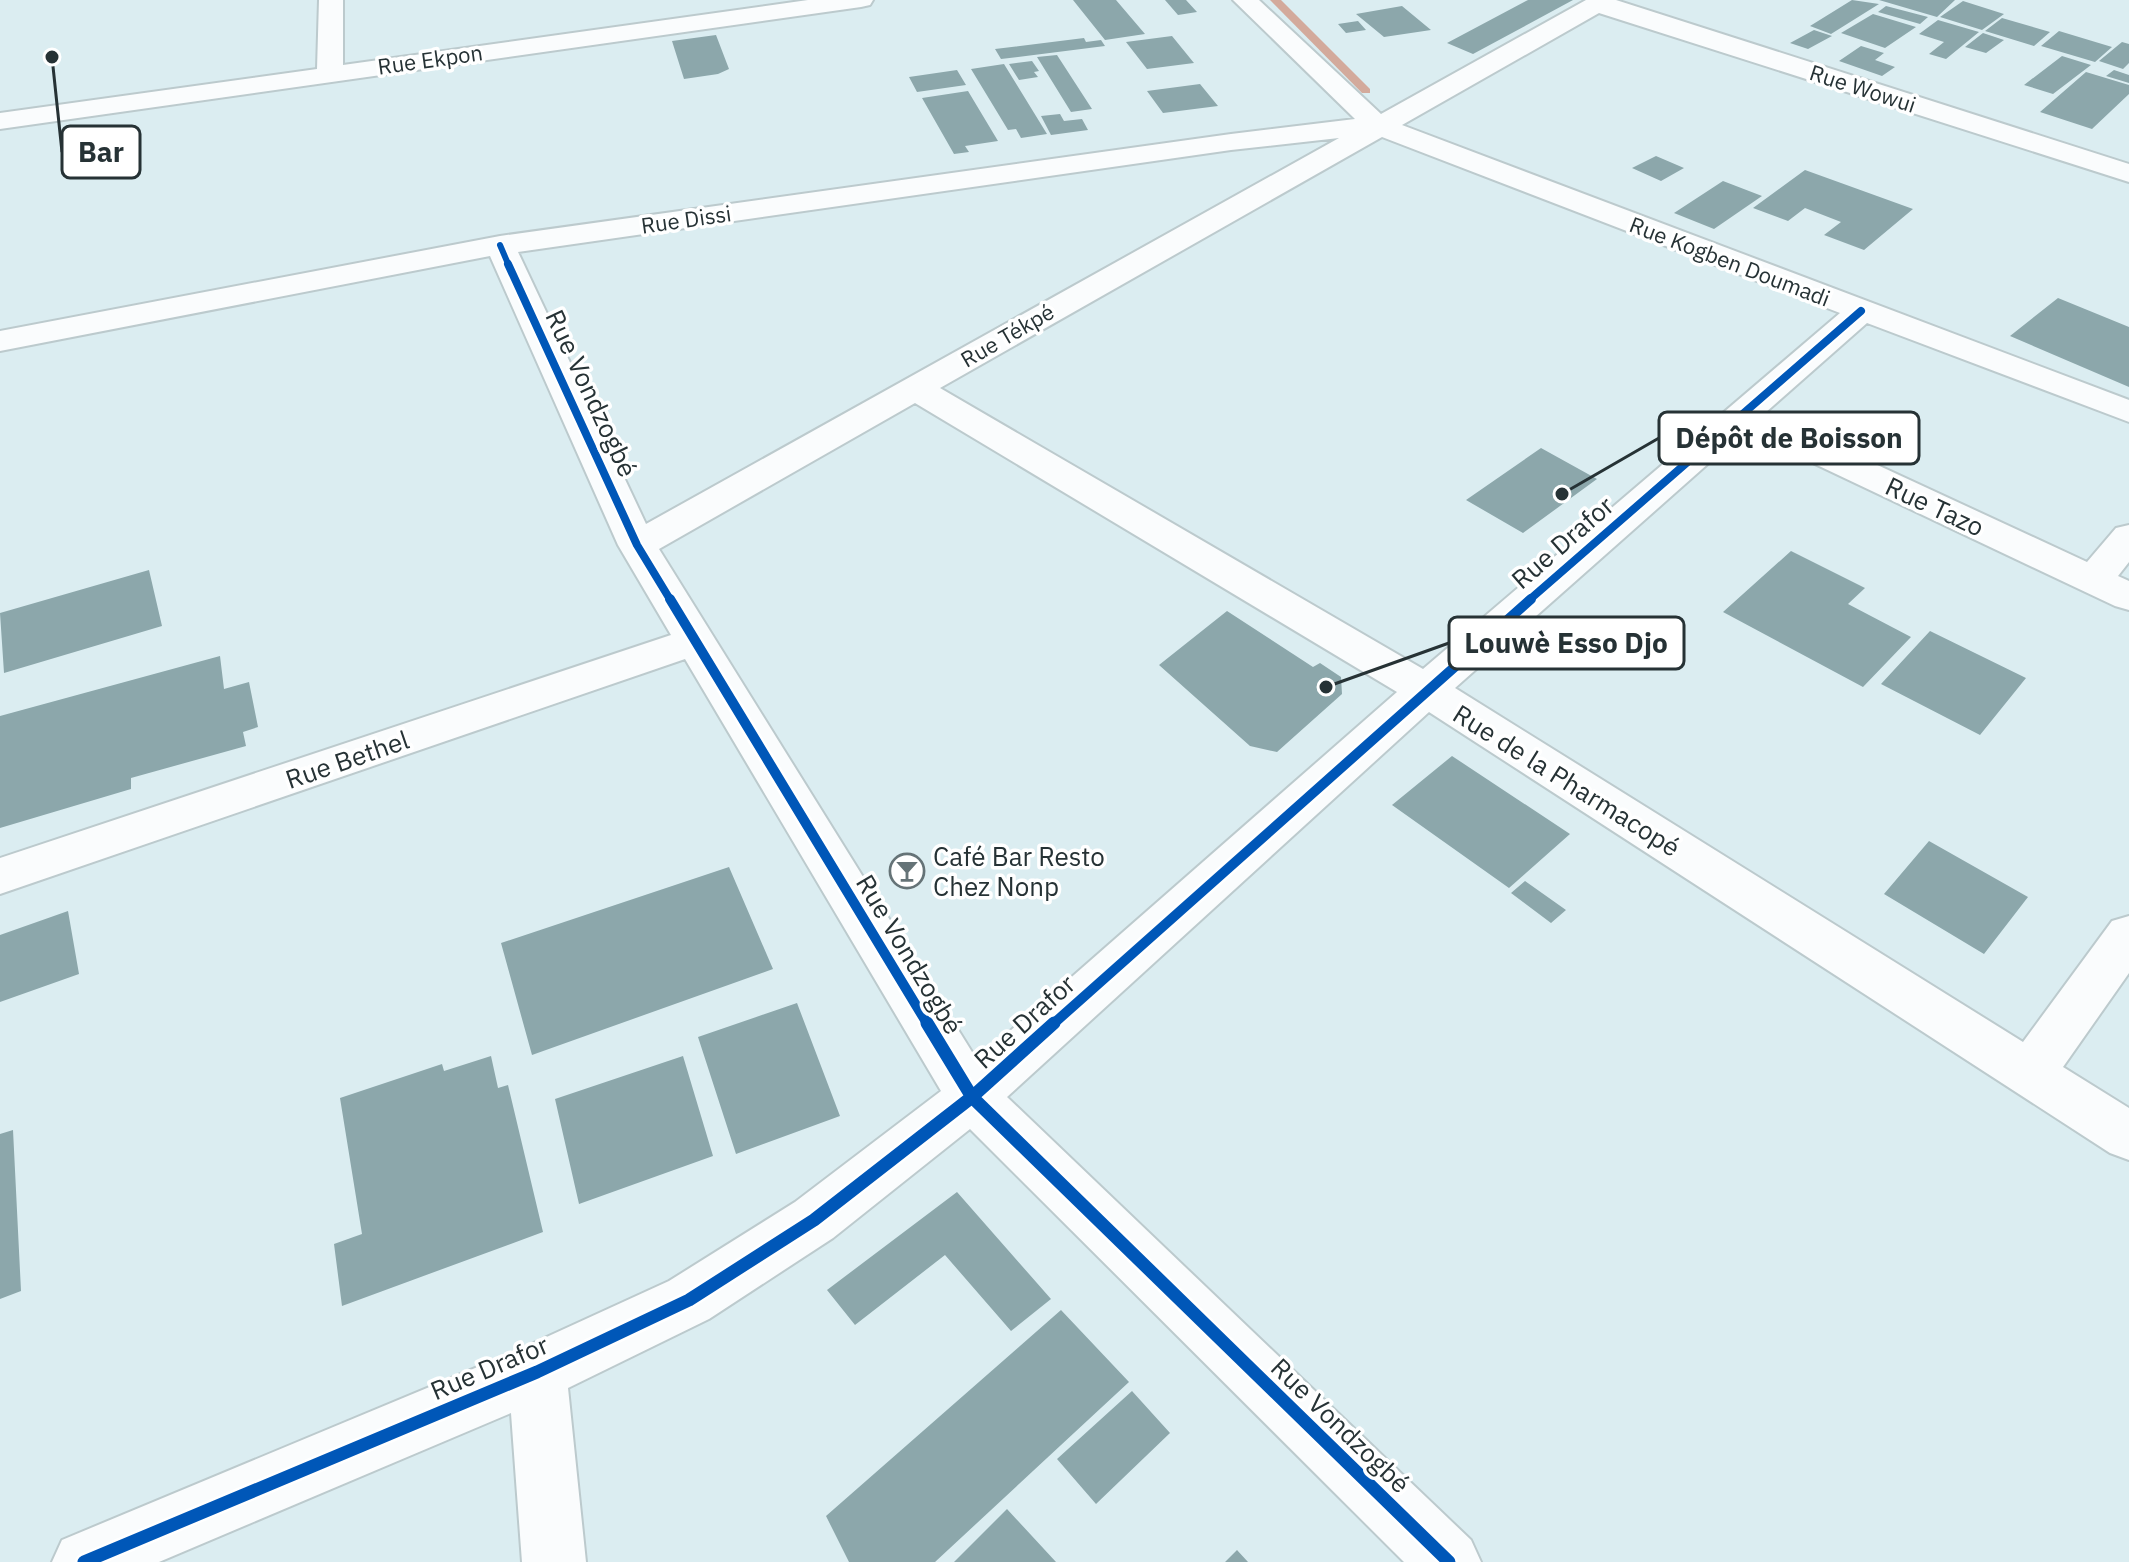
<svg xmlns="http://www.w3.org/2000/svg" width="2129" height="1562" font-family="'IBM Plex Sans',sans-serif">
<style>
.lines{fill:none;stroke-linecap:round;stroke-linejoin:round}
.stream{fill:#d3aa9c;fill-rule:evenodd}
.building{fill:#8ca7ab}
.minor-casing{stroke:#bccacd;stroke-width:4}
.minor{fill:#fafcfd;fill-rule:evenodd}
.cycleway-far3-casing{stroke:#fff;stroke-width:9}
.cycleway-far2-casing{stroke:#fff;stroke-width:12}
.cycleway-far1-casing{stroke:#fff;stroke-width:15}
.cycleway-casing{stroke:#fff;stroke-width:18}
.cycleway-far3{stroke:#0057b8;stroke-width:6}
.cycleway-far2{stroke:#0057b8;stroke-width:8}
.cycleway-far1{stroke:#0057b8;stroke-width:10}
.cycleway{stroke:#0057b8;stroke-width:13}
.labels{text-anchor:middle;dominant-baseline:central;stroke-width:7;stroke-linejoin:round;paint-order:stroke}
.far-street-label{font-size:22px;fill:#263235;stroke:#fff}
.street-label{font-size:26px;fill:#263235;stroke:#fff}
.poi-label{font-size:26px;fill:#263235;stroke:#fff;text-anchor:start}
.leader{fill:none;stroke:#263235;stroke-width:3}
.callout-dot{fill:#263235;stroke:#fff;stroke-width:3}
.callout{fill:#fff;stroke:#263235;stroke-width:3}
.callout-label{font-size:28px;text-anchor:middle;font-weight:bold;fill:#263235}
</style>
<rect width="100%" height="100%" fill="#dbedf1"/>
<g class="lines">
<path class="stream" d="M1270 0H1281L1370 89V93H1362Z"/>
</g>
<path class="building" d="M1073 0H1116L1145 34 1105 40Z
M1165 0H1186L1197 12 1178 15Z
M1528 0H1573L1473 54 1447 43Z
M1852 0 1879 4 1831 34 1810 26Z
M1879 0H1955L1937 17Z
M1963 1 2004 14 1982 30 1940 17Z
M1402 6 1431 30 1384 37 1356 14Z
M1886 6 1928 17 1920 24 1878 12Z
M1873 14 1916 27 1885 48 1841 33Z
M2002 18 2050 32 2034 46 1985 31Z
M1938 20 1979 32 1946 59 1929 54 1944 42 1919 34Z
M1358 21 1366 30 1346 33 1338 24Z
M1814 30 1832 36 1808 49 1790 43Z
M2059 31 2112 47 2095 62 2041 46Z
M1983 33 2004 40 1986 53 1965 47Z
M716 35 729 69 718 74 684 79 672 41Z
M1172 36 1194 63 1147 69 1126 42Z
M1084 38 1086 42 1101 40 1105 46 1001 59 995 49Z
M2122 42 2129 44V63L2123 69 2099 61Z
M1861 46 1884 53 1875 60 1895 67 1882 76 1839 61Z
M1057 55 1092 109 1071 112 1037 57Z
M2062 56 2091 65 2053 94 2024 85Z
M1032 61 1039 71 1034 72 1038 77 1019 80 1009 64Z
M1004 64 1047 134 1021 138 1016 129 1008 130 971 69Z
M957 70 966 85 917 92 909 77Z
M2114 70 2129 75V83L2106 76Z
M2086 72 2129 85V94L2092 129 2040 112Z
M1200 84 1218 106 1163 113 1147 91Z
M968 91 998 141 965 146 969 152 954 154 922 98Z
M1060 114 1064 121 1082 119 1088 130 1051 135 1041 116Z
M1656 156 1684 168 1661 181 1632 168Z
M1805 170 1913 209 1864 250 1824 235 1841 222 1805 208 1788 221 1753 208Z
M1723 181 1762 196 1714 229 1674 213Z
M2058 298 2129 327V387L2010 336Z
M1541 448 1597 479 1523 533 1466 500Z
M1791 551 1865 588 1848 604 1911 637 1863 687 1723 612Z
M149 570 162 626 4 673 0 613Z
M1227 611 1313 667 1320 663 1341 677 1342 694 1277 752 1250 746 1159 665Z
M1930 631 2026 678 1980 735 1881 684Z
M220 656 224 689 249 682 258 727 243 732 246 746 131 778V789L0 828V716Z
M1452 756 1570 834 1509 888 1392 805Z
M1929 841 2028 897 1984 954 1884 894Z
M729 867 773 969 532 1055 501 943Z
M1525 881 1566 910 1551 923 1511 893Z
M68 911 79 974 0 1002V935Z
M797 1003 840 1116 736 1154 698 1037Z
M491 1056 498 1088 508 1085 543 1232 342 1306 334 1244 362 1234 340 1098 442 1064 444 1071Z
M683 1056 713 1156 579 1204 555 1099Z
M13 1130 21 1291 0 1299V1134Z
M957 1192 1051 1299 1011 1331 945 1255 855 1325 827 1290Z
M1061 1310 1129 1382 935 1562H849L826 1516Z
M1132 1391 1170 1433 1096 1504 1057 1459Z
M1007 1509 1056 1562H954Z
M1237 1550 1248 1562H1225Z"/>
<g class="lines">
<g class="minor-casing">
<path id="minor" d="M319 0H343V65L808 0H873L870 5 861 7 0 129V113L317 69Z
M1233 0H1259L1381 114 1586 0H1616L2129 164V182L1599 13 1402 125 2129 400V422L1867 323 1765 413 2087 562 2116 528 2129 525V562L2118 576 2129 581V610L2115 606 1745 431 1455 688 2023 1042 2112 921 2129 916V973L2063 1067 2129 1108V1160L2110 1153 1429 712 1007 1097 1471 1540 1481 1562H1404L970 1129 833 1238 709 1319 568 1388 586 1562H522L511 1413 159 1562H52L62 1540 516 1351 669 1281 795 1202 941 1091 685 659 0 894V858L671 635 618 545 490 256 0 351V331L500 236 1231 134 1355 119ZM1382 137 1840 313 1423 669 940 388ZM1339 138 646 524 518 252 1231 150ZM915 403 1397 692 977 1060 659 549Z"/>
</g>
<use href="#minor" class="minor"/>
<g class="cycleway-far3-casing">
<path id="cycleway-far3" d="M500 245 509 266"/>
</g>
<g class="cycleway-far2-casing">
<path id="cycleway-far2" d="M508 264 637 545 671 601
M1528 601 1861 311"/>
</g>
<g class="cycleway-far1-casing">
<path id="cycleway-far1" d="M670 599 928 1025
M1052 1025 1531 599"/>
</g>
<g class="cycleway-casing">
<path id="cycleway" d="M927 1023 972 1097 1449 1562
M84 1562 537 1372 689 1300 814 1220 972 1097 1054 1023"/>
</g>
<use href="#cycleway-far3" class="cycleway-far3"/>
<use href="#cycleway-far2" class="cycleway-far2"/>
<use href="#cycleway-far1" class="cycleway-far1"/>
<use href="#cycleway" class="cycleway"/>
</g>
<defs>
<g id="bar-ring" transform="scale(1.8)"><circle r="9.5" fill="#fff" stroke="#657377" stroke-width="1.5"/><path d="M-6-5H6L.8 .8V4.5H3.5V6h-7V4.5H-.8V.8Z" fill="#657377"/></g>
</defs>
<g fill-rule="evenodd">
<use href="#bar-ring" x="907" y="871"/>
</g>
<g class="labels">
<g class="far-street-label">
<text transform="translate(430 59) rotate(-8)">Rue Ekpon</text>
<text transform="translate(1863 88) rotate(18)">Rue Wowui</text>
<text transform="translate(686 219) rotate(-8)">Rue Dissi</text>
<text transform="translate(1730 261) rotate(21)">Rue Kogben Doumadi</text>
<text transform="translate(1007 335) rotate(-30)">Rue Tékpé</text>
</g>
<g class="street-label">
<text transform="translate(592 393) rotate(65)">Rue Vondzogbé</text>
<text transform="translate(1935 506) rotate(25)">Rue Tazo</text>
<text transform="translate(1562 542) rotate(-41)">Rue Drafor</text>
<text transform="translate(347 759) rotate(-19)">Rue Bethel</text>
<text transform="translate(1567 780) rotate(32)">Rue de la Pharmacopé</text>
<text transform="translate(910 954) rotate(59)">Rue Vondzogbé</text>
<text transform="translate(1024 1021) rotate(-42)">Rue Drafor</text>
<text transform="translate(489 1367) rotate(-23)">Rue Drafor</text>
<text transform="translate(1341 1425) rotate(44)">Rue Vondzogbé</text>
</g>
<g class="poi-label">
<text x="933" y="856">Café Bar Resto<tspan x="933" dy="30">Chez Nonp</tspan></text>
</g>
</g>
<path class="leader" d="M52 57L62 152M1562 494L1659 438M1326 687L1449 643"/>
<g class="callout-dot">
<circle cx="52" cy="57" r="8"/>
<circle cx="1562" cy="494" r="8"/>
<circle cx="1326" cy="687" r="8"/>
</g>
<g class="callout">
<rect x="62" y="126" width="78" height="52" rx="8"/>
<rect x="1659" y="412" width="260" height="52" rx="8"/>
<rect x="1449" y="617" width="235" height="52" rx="8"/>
</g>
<g class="callout-label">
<text x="101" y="162">Bar</text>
<text x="1789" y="448">Dépôt de Boisson</text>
<text x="1566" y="653">Louwè Esso Djo</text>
</g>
</svg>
